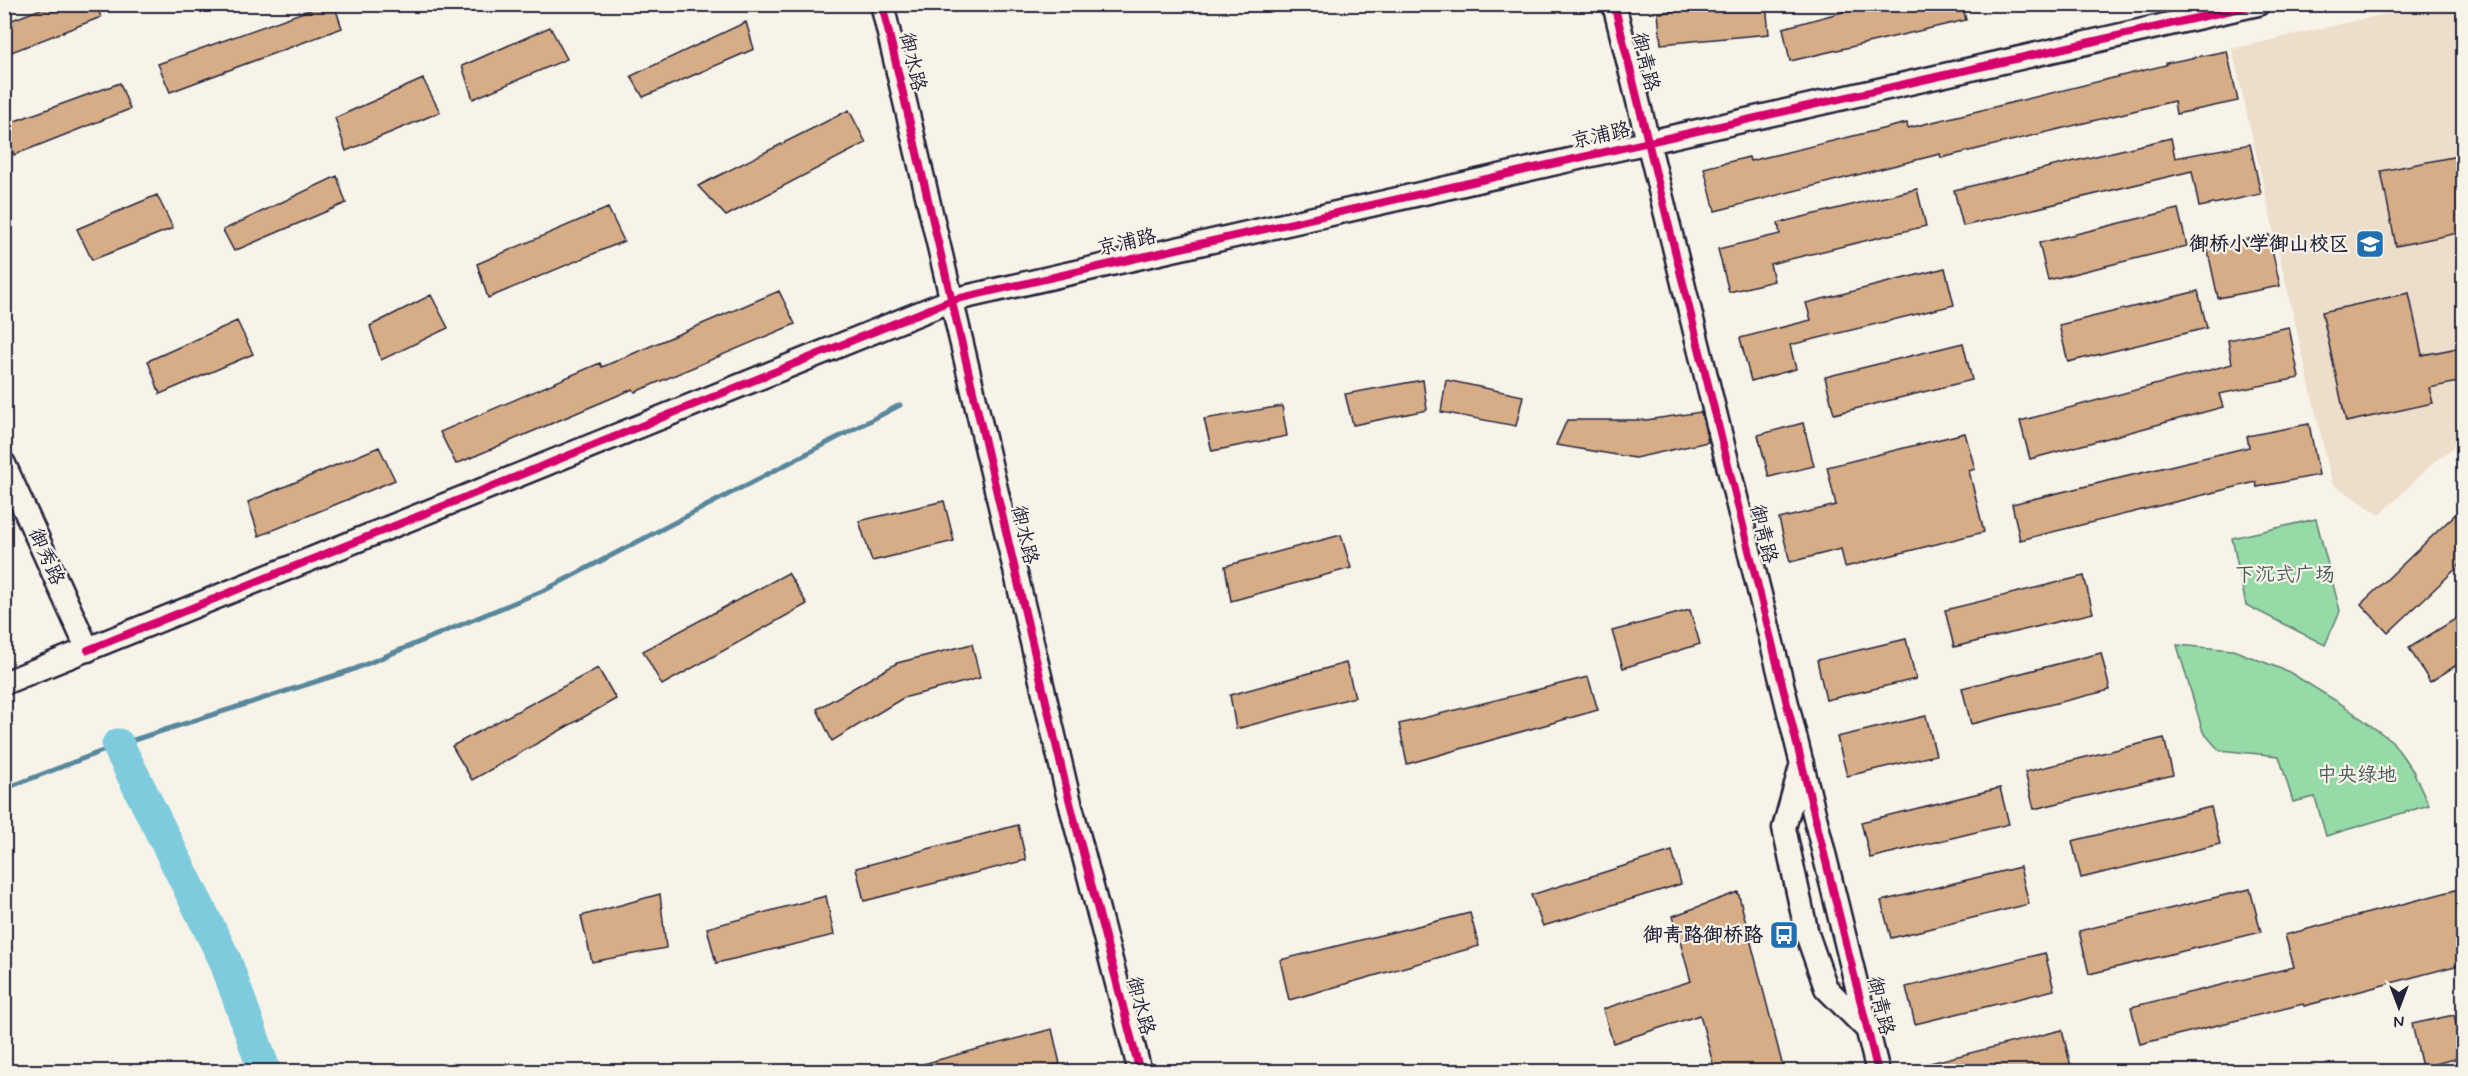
<svg xmlns="http://www.w3.org/2000/svg" width="2468" height="1076" font-family="Mynerve,'LXGW WenKai TC',sans-serif">
<style>
.built{fill:#eddecb}
.green{fill:#96daa7;stroke:#5c7e71;stroke-width:1.5}
.lines{fill:none;stroke-linecap:round;stroke-linejoin:round}
.stream{stroke:#59879c;stroke-width:5}
.river{stroke:#7ecbdd;stroke-width:33}
.building{fill:#d7ad88;stroke:#22223b;stroke-width:1.5}
.minor-casing{stroke:#22223b;stroke-width:27}
.minor{stroke:#f7f3e8;stroke-width:22}
.cycleway-casing{stroke:#f7f3e8;stroke-width:11}
.cycleway{stroke:#d6006c;stroke-width:8}
.labels{text-anchor:middle;dominant-baseline:central;stroke-width:4.5;stroke-linejoin:round;paint-order:stroke}
.street-label{font-size:20px;fill:#22223b;stroke:#f7f3e8}
.poi-label{font-size:20px;font-weight:bold;fill:#22223b;stroke:#f7f3e8;text-anchor:end}
.park-label{font-size:20px;fill:#45595b;stroke:#f7f3e8}
</style>
<rect width="100%" height="100%" fill="#f7f3e8"/>
<filter id="ink" filterUnits="userSpaceOnUse"><feTurbulence type="fractalNoise" baseFrequency=".0167" numOctaves="2"/><feDisplacementMap in="SourceGraphic" scale="12" xChannelSelector="R" yChannelSelector="G"/><feConvolveMatrix kernelMatrix="1 2 1 2 8 2 1 2 1" color-interpolation-filters="sRGB"/></filter>
<g filter="url(#ink)">
<path class="built" d="M2424 5H2463V440L2435 461 2380 515 2332 483 2232 49Z"/>
<path class="green" d="M2316 519 2340 611 2325 645 2246 605 2232 538Z
M2177 645 2233 650 2289 672 2343 705 2392 741 2413 771 2429 805 2326 836 2315 797 2293 802 2279 756 2219 750 2203 732Z"/>
<g class="lines">
<path class="stream" d="M4 789 118 745 352 670 547 589 900 405"/>
<path class="river" d="M118 745 225 960 265 1072"/>
</g>
<path class="building" d="M54 4H96L101 17 4 55V23Z
M326 4H334L342 28 170 92 158 64Z
M1744 4H1766L1769 34 1661 44 1658 13Z
M1872 4H1962L1966 20 1790 61 1783 28Z
M746 22 754 49 643 97 631 76Z
M550 27 567 59 473 99 462 66Z
M2227 51 2238 101 2176 114 2174 101 1941 158 1940 154 1715 211 1704 168 1749 157 1750 161 1907 123 1908 128 2166 65V63Z
M423 79 440 112 346 151 335 118Z
M120 83 130 109 14 155 4 125Z
M849 110 866 143 726 216 698 186Z
M2171 138 2175 158 2250 144 2261 194 2199 207 2192 171 1963 226 1954 190Z
M2463 155V232L2396 246 2381 171Z
M337 176 346 203 234 251 223 230Z
M1917 189 1926 226 1770 264 1774 281 1729 292 1718 249 1780 234 1778 223Z
M157 195 173 228 92 260 77 229Z
M608 208 624 241 488 298 477 264Z
M2178 209 2187 246 2048 280 2039 243Z
M2269 235 2280 286 2218 298 2207 247Z
M1945 268 1954 305 1790 345 1796 369 1751 381 1740 338 1811 320 1806 303Z
M779 291 795 324 635 392 633 389 456 464 440 432 600 363 602 367Z
M2198 291 2207 328 2068 362 2059 325Z
M2409 293 2422 355 2463 347V381L2429 388 2433 403 2346 422 2322 312Z
M431 295 448 328 381 360 370 326Z
M237 321 253 354 160 394 148 361Z
M2289 327 2299 378 2219 394 2223 407 2030 459 2020 421 2232 364 2228 340Z
M1963 343 1972 380 1834 414 1825 377Z
M1423 380 1427 410 1353 425 1345 394Z
M1446 380 1523 396 1516 426 1441 412Z
M1282 406 1287 436 1212 451 1204 419Z
M1701 412 1708 442 1635 458 1556 445 1567 420H1646Z
M1803 423 1814 466 1769 477 1758 435Z
M2309 424 2319 475 2257 487 2256 482 2020 540 2012 504 2249 447 2247 436Z
M1965 433 1975 469 1969 471 1984 532 1845 567 1841 549 1790 562 1779 519 1836 505 1827 467Z
M379 447 395 480 259 536 248 502Z
M944 501 954 541 872 561 859 521Z
M2463 507V562L2388 633 2361 604Z
M1341 535 1351 568 1231 601 1225 566Z
M788 573 807 604 662 685 643 651Z
M2084 576 2093 613 1954 647 1945 610Z
M1690 610 1700 644 1623 668 1612 631Z
M2463 614V661L2430 682 2409 648Z
M1906 639 1916 679 1826 700 1817 660Z
M972 644 980 678 903 698 832 741 817 709 897 663Z
M2101 653 2110 690 1971 724 1962 688Z
M1346 663 1355 697 1236 729 1230 695Z
M598 668 616 699 472 780 452 746Z
M1588 677 1598 710 1407 764 1399 724Z
M1926 716 1936 755 1847 776 1837 737Z
M2164 738 2173 775 2034 809 2025 772Z
M2000 788 2009 824 1870 858 1861 822Z
M2211 807 2220 844 2081 878 2072 841Z
M1018 825 1026 860 864 901 856 868Z
M1672 851 1681 884 1543 926 1531 895Z
M2020 867 2029 904 1891 938 1881 901Z
M2463 888V964L2304 1006 2303 1004 2140 1044 2131 1007 2294 967 2285 935Z
M2250 889 2261 932 2089 974 2079 931Z
M1738 892 1784 1071H1715L1700 1015 1613 1043 1603 1009 1691 981 1673 916Z
M660 894 666 948 592 962 581 916Z
M826 896 834 935 716 963 707 928Z
M1470 913 1479 946 1289 1000 1280 960Z
M2045 953 2054 990 1915 1024 1906 987Z
M2454 1015 2463 1057 2422 1067 2412 1024Z
M1052 1029 1060 1064 1031 1071H913L912 1067Z
M2062 1030 2071 1067 2053 1071H1918V1066Z"/>
<g class="lines">
<g class="minor-casing">
<path id="minor" d="M882 4 1067 791 1140 1072
M1614 4 1878 1072
M4 464 88 650
M4 683 952 300 2258 4
M1802 763 1784 828 1807 934 1826 988 1869 1031"/>
</g>
<use href="#minor" class="minor"/>
<g class="cycleway-casing">
<path id="cycleway" d="M882 4 1067 791 1140 1072
M1614 4 1878 1072
M88 650 952 300 2258 4"/>
</g>
<use href="#cycleway" class="cycleway"/>
</g>
</g>
<defs>
<g id="school-square" transform="scale(1.5)"><rect x="-9" y="-9" width="18" height="18" rx="4" fill="#1f6fb2" stroke="#f7f3e8"/><path d="M0-5L7-2L0 1L-7-2ZM-4 1L0 2.5L4 1V4Q0 6-4 4Z" fill="#fff"/></g>
<g id="bus-square" transform="scale(1.5)"><rect x="-9" y="-9" width="18" height="18" rx="4" fill="#1f6fb2" stroke="#f7f3e8"/><path d="M-5-6H5V4H4V6H2V4H-2V6H-4V4H-5ZM-3.5-4V0h7V-4ZM-3.5 1.2v1.5H-2V1.2ZM2 1.2v1.5H3.5V1.2Z" fill="#fff"/></g>
</defs>
<g fill-rule="evenodd">
<use href="#school-square" x="2370" y="244"/>
<use href="#bus-square" x="1784" y="935"/>
</g>
<g class="labels">
<g class="street-label">
<text transform="translate(912 62) rotate(77)">御水路</text>
<text transform="translate(1645 62) rotate(76)">御青路</text>
<text transform="translate(1601 136) rotate(-13)">京浦路</text>
<text transform="translate(1127 243) rotate(-13)">京浦路</text>
<text transform="translate(1763 534) rotate(76)">御青路</text>
<text transform="translate(1024 535) rotate(77)">御水路</text>
<text transform="translate(46 557) rotate(66)">御秀路</text>
<text transform="translate(1140 1006) rotate(75)">御水路</text>
<text transform="translate(1880 1006) rotate(77)">御青路</text>
</g>
<g class="poi-label">
<text x="2349" y="244">御桥小学御山校区</text>
<text x="1763" y="935">御青路御桥路</text>
</g>
<g class="park-label">
<text x="2285" y="575">下沉式广场</text>
<text x="2357" y="775">中央绿地</text>
</g>
</g>
<rect width="2468" height="1076" fill="none" stroke="#f7f3e8" stroke-width="24"/>
<rect x="12" y="12" width="2444" height="1052" fill="none" stroke="#22223b" stroke-width="2" filter="url(#ink)"/>
<g transform="translate(2399 1007) rotate(180)" stroke="#f7f3e8" stroke-width="4.5" paint-order="stroke">
<path d="M0-4.5L10 22L0 15L-10 22Z" fill="#22223b"/>
<text y="-9" font-size="16" font-weight="bold" text-anchor="middle" fill="#22223b">N</text>
</g>
</svg>
